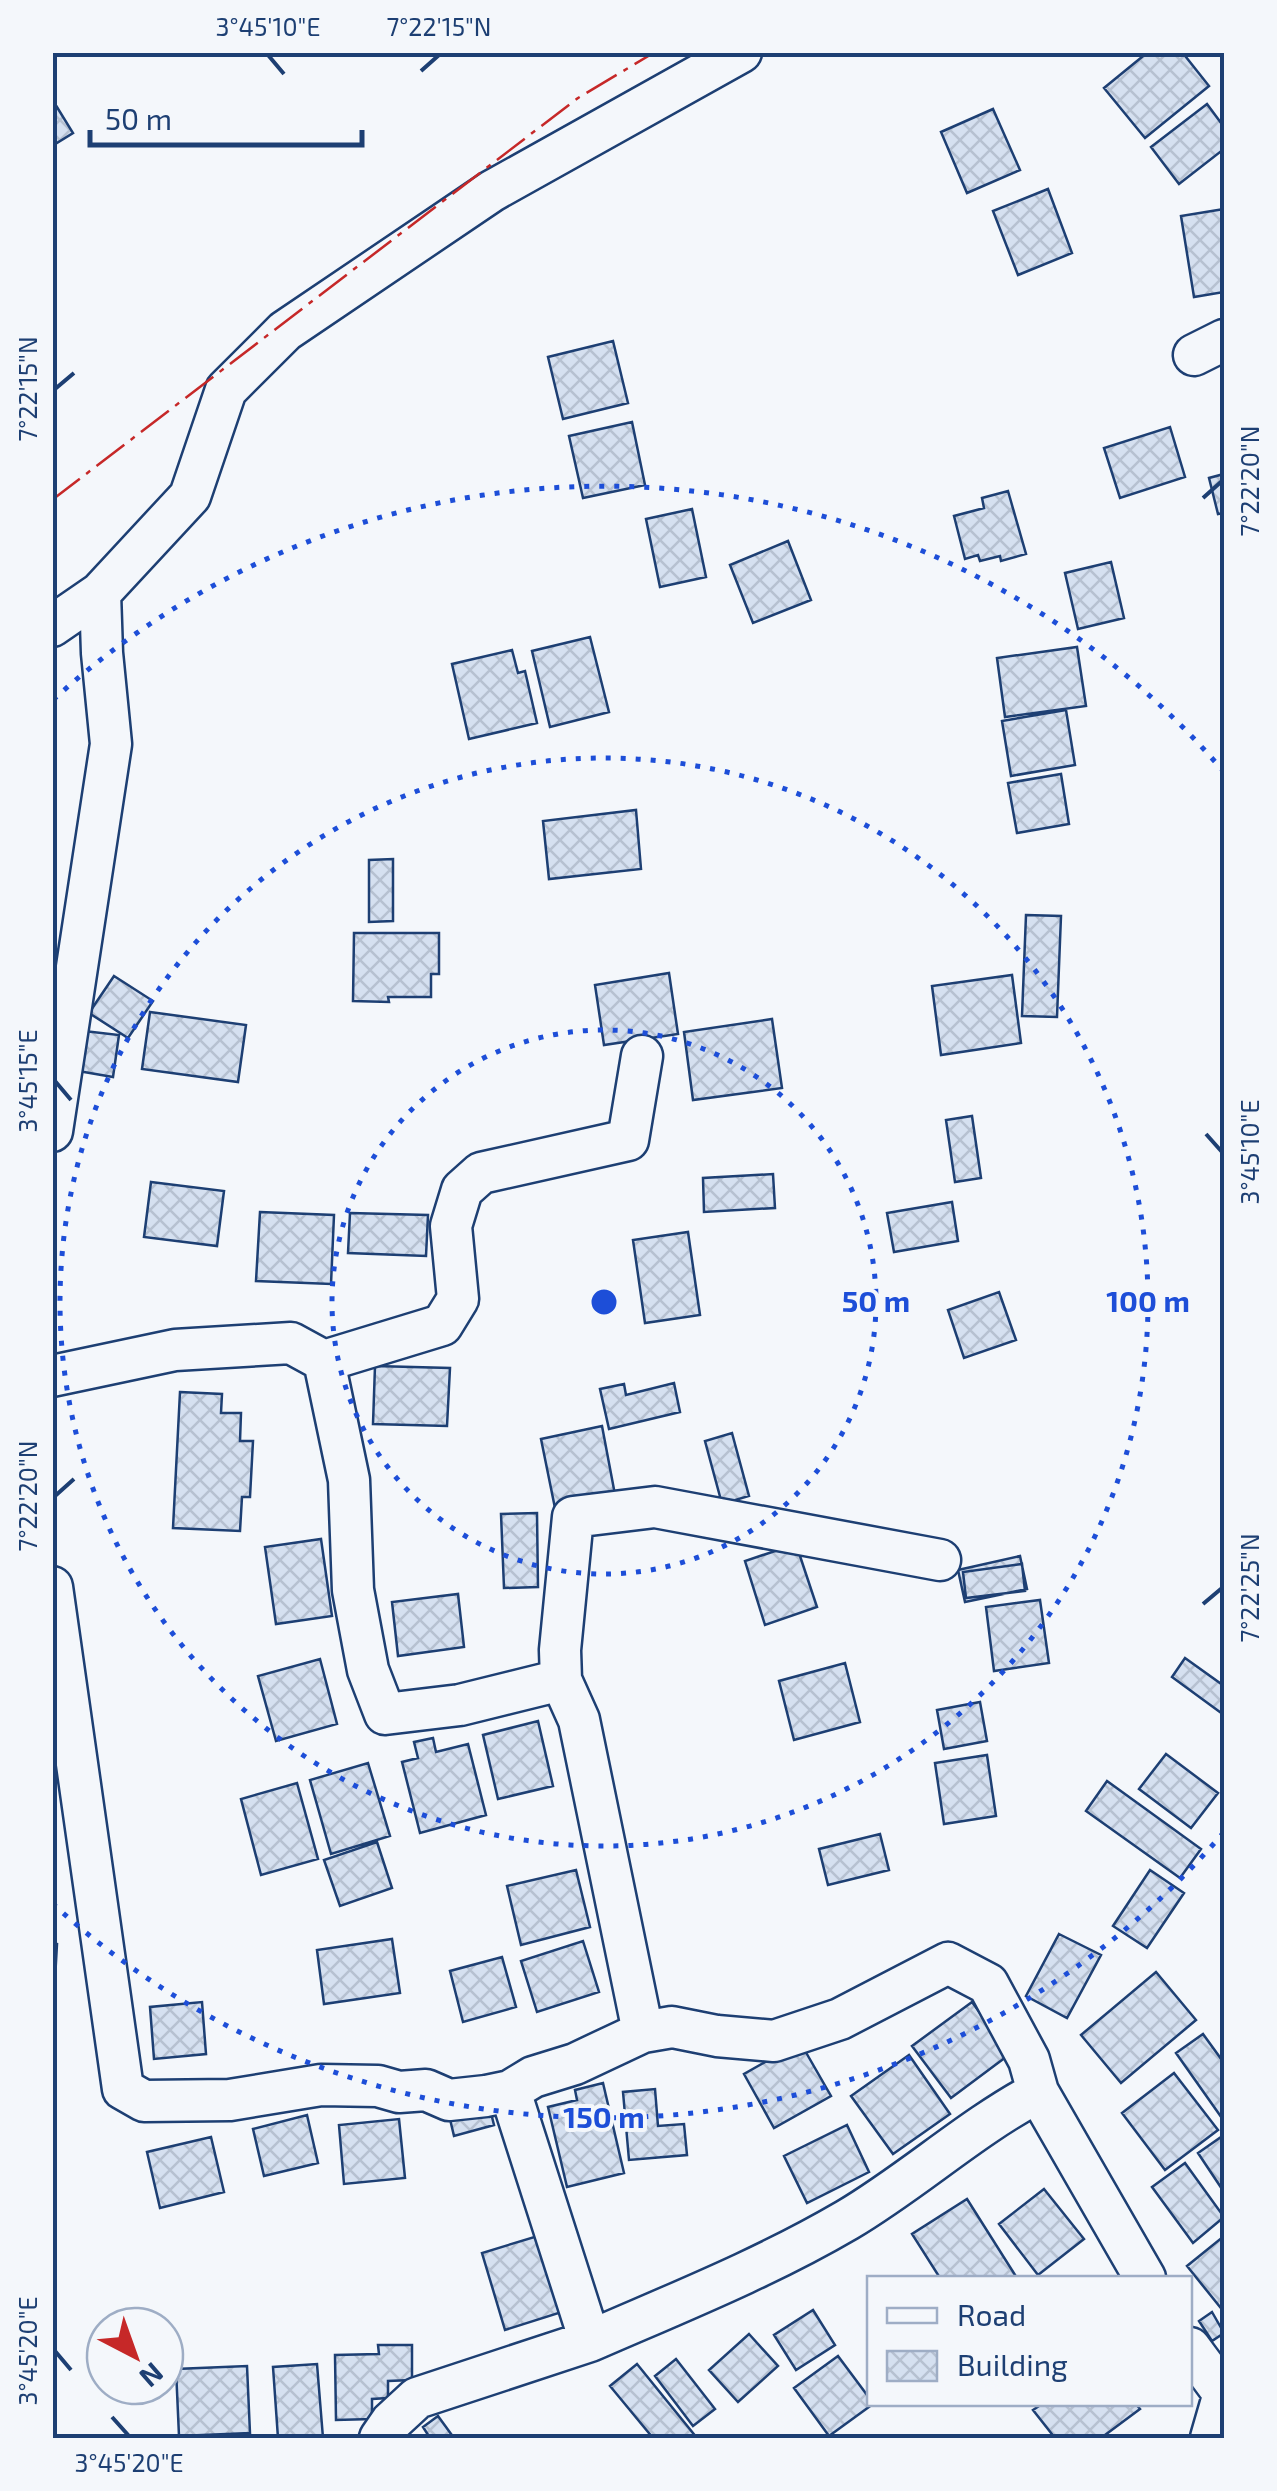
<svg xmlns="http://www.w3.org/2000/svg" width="1277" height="2491" font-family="'Exo 2',sans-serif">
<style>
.building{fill:url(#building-cross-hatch);stroke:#1d3f73;stroke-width:2.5}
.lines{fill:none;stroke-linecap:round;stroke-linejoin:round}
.minor-casing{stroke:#1d3f73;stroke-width:45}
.minor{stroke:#f4f7fb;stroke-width:40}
.power{stroke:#c62828;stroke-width:2.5;stroke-dasharray:35 8 5 8;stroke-linecap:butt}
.ticks{fill:none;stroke:#1d3f73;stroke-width:4}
.ring{fill:none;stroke:#1d4ed8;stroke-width:5;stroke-dasharray:5 10}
.centre{fill:#1d4ed8;stroke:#f4f7fb;stroke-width:5}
.ring-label{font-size:30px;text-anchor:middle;font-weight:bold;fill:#1d4ed8;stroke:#f4f7fb;stroke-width:8;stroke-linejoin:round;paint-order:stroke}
.neatline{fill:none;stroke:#1d3f73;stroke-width:4}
.ticks-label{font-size:25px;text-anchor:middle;fill:#1d3f73}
</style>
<defs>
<pattern id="building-cross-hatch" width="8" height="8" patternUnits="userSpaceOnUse" patternTransform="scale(2.5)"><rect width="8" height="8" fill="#d5e0f0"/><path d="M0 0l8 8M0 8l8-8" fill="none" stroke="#b6c1d1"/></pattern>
</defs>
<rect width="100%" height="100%" fill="#f4f7fb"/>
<path class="building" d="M1148 52H1182L1209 86 1145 138 1104 88Z
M52 99 73 133 52 146Z
M1207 104 1224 127V149L1179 184 1151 147Z
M993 109 1020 170 967 193 941 132Z
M1048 189 1072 253 1018 275 993 211Z
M1224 209V292L1194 297 1181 216Z
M613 341 628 403 563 419 548 357Z
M632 422 645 485 583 498 569 436Z
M1170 427 1185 477 1120 498 1104 448Z
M1224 474V513L1218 514 1209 478Z
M1008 491 1026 554 1001 561 1000 556 980 561 978 555 965 559 954 516 984 508 982 498Z
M692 509 706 577 660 587 646 519Z
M788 541 811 600 753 623 730 565Z
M1111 562 1124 618 1078 629 1065 573Z
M590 637 609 712 550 727 532 651Z
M1077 647 1086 706 1005 717 997 658Z
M512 650 518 673 525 671 537 723 469 739 452 664Z
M1066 710 1075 765 1011 776 1002 721Z
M1061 774 1069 824 1017 833 1008 783Z
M636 810 641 869 549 879 543 821Z
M393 859V921L369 922V860Z
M1026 915 1061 916 1057 1017 1022 1016Z
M354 933H439V974H431V997H388L389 1002 353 1001Z
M669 973 678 1034 604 1045 595 985Z
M1012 975 1021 1043 941 1055 932 986Z
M114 976 153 1001 128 1038 89 1013Z
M150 1012 246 1025 238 1082 142 1069Z
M772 1019 782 1088 693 1100 684 1032Z
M84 1031 119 1035 113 1077 78 1071Z
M972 1116 981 1178 955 1182 946 1120Z
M773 1174 775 1208 704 1212 703 1178Z
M151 1182 224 1191 217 1246 144 1237Z
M952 1202 958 1241 894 1252 887 1213Z
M260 1212 334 1215 331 1284 256 1281Z
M350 1213 428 1215 426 1256 348 1253Z
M688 1232 700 1315 645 1323 633 1240Z
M999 1292 1016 1340 964 1358 948 1310Z
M375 1366 450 1368 447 1426 373 1424Z
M674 1383 680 1412 609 1429 600 1389 624 1384 626 1395Z
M180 1392 222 1394 221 1413H241L240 1441H253L250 1497H242L240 1531 173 1528Z
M602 1426 616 1500 556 1513 541 1439Z
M732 1433 749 1496 722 1504 705 1441Z
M537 1513 538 1587 504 1588 501 1514Z
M321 1539 332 1616 276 1624 265 1547Z
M796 1544 817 1607 765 1625 745 1561Z
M1020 1556 1027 1589 965 1602 958 1570Z
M1022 1564 1025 1591 966 1598 963 1572Z
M458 1594 464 1647 398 1656 392 1602Z
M1040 1600 1049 1663 994 1671 986 1607Z
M1185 1658 1224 1686V1715L1172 1677Z
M320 1659 337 1724 276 1741 258 1676Z
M845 1663 860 1722 794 1740 779 1681Z
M980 1702 987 1741 944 1749 937 1710Z
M538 1721 553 1786 498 1799 483 1735Z
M433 1738 436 1752 468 1744 486 1815 420 1833 402 1762 418 1758 414 1742Z
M1166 1754 1218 1793 1191 1828 1139 1789Z
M987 1755 996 1816 944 1824 935 1763Z
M368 1763 390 1836 331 1854 310 1780Z
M1107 1781 1201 1849 1180 1878 1086 1811Z
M297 1783 318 1859 261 1875 241 1799Z
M880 1834 889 1870 828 1885 819 1849Z
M377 1842 392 1888 340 1906 324 1860Z
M576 1870 590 1927 521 1945 507 1886Z
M1150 1870 1184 1893 1147 1948 1113 1926Z
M1059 1934 1101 1955 1067 2018 1026 1996Z
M392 1939 400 1993 324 2004 317 1950Z
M583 1941 599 1992 537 2012 521 1961Z
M52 1943 57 1944 53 2015H52Z
M502 1957 516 2007 463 2022 450 1971Z
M1156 1972 1196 2020 1121 2083 1081 2035Z
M202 2002 206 2054 154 2059 150 2007Z
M972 2002 1010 2054 951 2098 912 2046Z
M1203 2034 1224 2063V2121L1176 2053Z
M800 2042 831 2096 774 2128 744 2074Z
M909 2055 950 2114 893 2154 851 2096Z
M1174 2073 1218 2130 1165 2170 1122 2113Z
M603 2083 624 2173 567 2187 548 2107 577 2100 575 2090Z
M655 2089 658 2126 684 2124 687 2155 629 2160 623 2092Z
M489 2105 494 2125 454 2136 449 2115Z
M307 2115 318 2163 264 2176 253 2129Z
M399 2119 405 2178 344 2184 339 2125Z
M847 2125 869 2172 807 2203 784 2156Z
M1224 2135V2192L1198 2153Z
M211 2137 224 2192 160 2208 147 2152Z
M1185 2163 1224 2217 1193 2243 1152 2187Z
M1044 2189 1084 2239 1038 2275 999 2224Z
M967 2199 1017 2278H940L912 2234Z
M541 2235 565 2311 505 2330 482 2253Z
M1224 2236V2312L1187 2266Z
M813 2310 835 2345 796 2370 774 2335Z
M1212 2312 1224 2333 1212 2341 1199 2321Z
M749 2334 778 2366 738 2402 709 2370Z
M378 2345H412V2380L388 2381V2398L372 2399V2419L336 2420 335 2355 379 2354Z
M838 2356 870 2399V2404H873L829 2436 794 2388Z
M676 2359 715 2409 693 2426 655 2376Z
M317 2364 323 2438H278L273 2367Z
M637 2364 697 2438H653L610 2386Z
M247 2366 250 2433 179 2436 176 2369Z
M1042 2404H1136L1140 2409 1101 2438H1055L1033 2410Z
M438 2416 454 2438H430L423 2427Z"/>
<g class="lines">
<g class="minor-casing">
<path id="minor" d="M1194 355 1224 340
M52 626 100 593
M52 1131 111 744 102 653 100 593 190 496 226 390 285 331 492 191 741 52
M324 1361 442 1325 458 1299 451 1226 462 1190 481 1173 628 1140 642 1056
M52 1376 175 1350 291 1343 324 1361 349 1480 353 1590 368 1670 385 1714 460 1705 561 1680 579 1720 643 2032
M52 1587 123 2089 144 2101 230 2100 321 2085 378 2086 399 2092 426 2090 449 2100 486 2096 510 2091 533 2077 575 2064 643 2032 672 2027 717 2036 774 2041 840 2019 948 1963 988 1984 1029 2060 1038 2092 1145 2278
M561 1680 560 1650 573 1517 655 1507 940 1560
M590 2341C677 2303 765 2268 847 2220 913 2181 970 2128 1038 2092
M1190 2348 1224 2394
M380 2438 391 2422 417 2398 590 2341 510 2091
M1211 2438 1224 2393"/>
</g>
<use href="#minor" class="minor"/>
<path class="power" d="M52 500 578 98 655 52"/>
</g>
<path class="ticks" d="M268 55 284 74M421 71 439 55M55 389 74 373M1203 498 1222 481M55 1081 71 1100M1206 1134 1222 1152M55 1496 74 1479M1203 1604 1222 1588M55 2351 71 2370M112 2417 129 2436"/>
<g class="ring">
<circle cx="604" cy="1302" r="272"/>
<circle cx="604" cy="1302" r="544"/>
<path d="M1224 1832A816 816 0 0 1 53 1904M53 700A816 816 0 0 1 1224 772"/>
</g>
<circle cx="604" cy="1302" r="15" class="centre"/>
<g class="ring-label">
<text x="876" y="1312">50 m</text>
<text x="1148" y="1312">100 m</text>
<text x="604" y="2128">150 m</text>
</g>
<rect width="1277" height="2491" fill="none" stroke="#f4f7fb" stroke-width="110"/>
<rect x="867" y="2276" width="325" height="130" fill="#f4f7fb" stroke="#9eadc5" stroke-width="2.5"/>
<rect x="887" y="2308" width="50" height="15" fill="#f4f7fb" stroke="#9eadc5" stroke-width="2.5"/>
<text x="957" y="2326" font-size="30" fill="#1d3f73">Road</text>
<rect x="887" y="2351" width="50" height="30" fill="url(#building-cross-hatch)" stroke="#9eadc5" stroke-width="2.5"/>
<text x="957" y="2376" font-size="30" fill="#1d3f73">Building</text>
<g transform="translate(135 2356) rotate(139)"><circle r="48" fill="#f4f7fb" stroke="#9eadc5" stroke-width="2.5"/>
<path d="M0-8L18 38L0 25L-18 38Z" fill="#c62828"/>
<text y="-15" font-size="28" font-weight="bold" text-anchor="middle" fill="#1d3f73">N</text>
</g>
<path d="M90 130v15h272v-15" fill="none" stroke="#1d3f73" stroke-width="5"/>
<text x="105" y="130" font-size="30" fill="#1d3f73" stroke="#f4f7fb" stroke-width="8" paint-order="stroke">50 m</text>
<rect x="55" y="55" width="1167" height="2381" class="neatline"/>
<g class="ticks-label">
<text x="268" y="36">3°45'10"E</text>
<text x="439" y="36">7°22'15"N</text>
<text transform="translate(28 389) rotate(-90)" y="9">7°22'15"N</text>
<text transform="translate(1250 481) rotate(-90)" y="9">7°22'20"N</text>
<text transform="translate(28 1081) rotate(-90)" y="9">3°45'15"E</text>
<text transform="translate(1250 1152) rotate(-90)" y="9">3°45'10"E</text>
<text transform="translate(28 1496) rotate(-90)" y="9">7°22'20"N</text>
<text transform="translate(1250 1588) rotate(-90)" y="9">7°22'25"N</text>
<text transform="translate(28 2351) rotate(-90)" y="9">3°45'20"E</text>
<text x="129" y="2472">3°45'20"E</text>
</g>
</svg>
